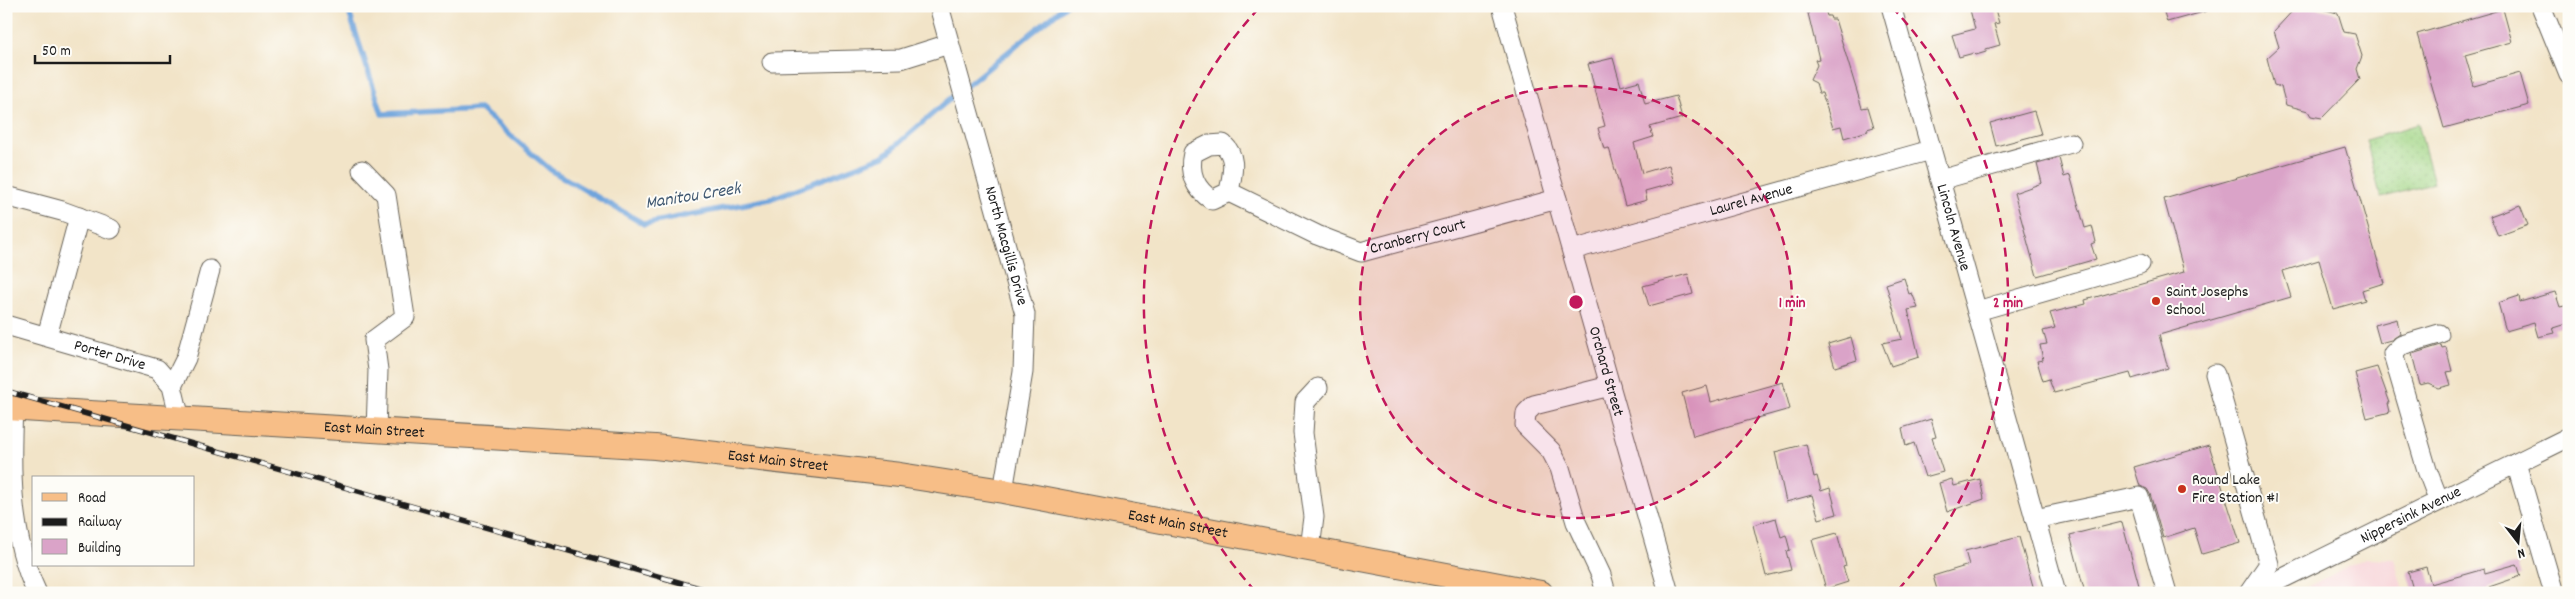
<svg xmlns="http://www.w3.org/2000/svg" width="2575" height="599" font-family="Dekko,sans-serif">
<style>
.built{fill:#f7cfd5}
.grass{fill:url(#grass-dots);stroke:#5e7850}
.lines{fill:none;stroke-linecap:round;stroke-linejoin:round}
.stream{stroke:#6fa4dc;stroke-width:5.5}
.building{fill:#daa3c8}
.minor-casing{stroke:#676258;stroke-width:21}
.major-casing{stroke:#676258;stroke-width:26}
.minor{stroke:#fff;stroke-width:19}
.major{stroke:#f7be87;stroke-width:24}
.rail-casing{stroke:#1c1c1c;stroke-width:5.5}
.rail{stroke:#fdfcf7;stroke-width:4;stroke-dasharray:11;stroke-linecap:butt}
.ring{fill:none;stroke:#c2185b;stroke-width:2.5;stroke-dasharray:9 6}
.poi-dot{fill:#c8321e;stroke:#fdfcf7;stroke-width:2}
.labels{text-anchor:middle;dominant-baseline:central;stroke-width:4;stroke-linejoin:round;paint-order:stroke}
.street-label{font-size:16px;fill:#1c1c1c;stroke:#fdfcf7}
.poi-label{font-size:16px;fill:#1c1c1c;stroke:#fdfcf7;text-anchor:start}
.water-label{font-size:18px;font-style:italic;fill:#415972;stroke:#fdfcf7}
.centre{fill:#c2185b;stroke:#fdfcf7;stroke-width:2.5}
.ring-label{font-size:15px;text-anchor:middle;font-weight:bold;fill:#c2185b;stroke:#fdfcf7;stroke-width:4;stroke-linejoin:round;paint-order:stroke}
</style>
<defs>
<pattern id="grass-dots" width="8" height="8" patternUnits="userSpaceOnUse" patternTransform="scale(1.25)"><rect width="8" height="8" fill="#a1d585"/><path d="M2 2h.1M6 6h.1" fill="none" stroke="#8ab672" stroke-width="1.8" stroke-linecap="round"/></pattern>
</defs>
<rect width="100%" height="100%" fill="#fdfcf7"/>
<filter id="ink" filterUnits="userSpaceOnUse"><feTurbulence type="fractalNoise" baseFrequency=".02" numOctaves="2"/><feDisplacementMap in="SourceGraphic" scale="10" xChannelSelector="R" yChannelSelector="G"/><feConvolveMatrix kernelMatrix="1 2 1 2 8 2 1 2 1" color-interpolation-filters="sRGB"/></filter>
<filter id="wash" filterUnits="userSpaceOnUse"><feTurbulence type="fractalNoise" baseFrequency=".0096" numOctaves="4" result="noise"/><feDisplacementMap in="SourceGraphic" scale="20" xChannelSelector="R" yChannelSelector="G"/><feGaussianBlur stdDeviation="1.12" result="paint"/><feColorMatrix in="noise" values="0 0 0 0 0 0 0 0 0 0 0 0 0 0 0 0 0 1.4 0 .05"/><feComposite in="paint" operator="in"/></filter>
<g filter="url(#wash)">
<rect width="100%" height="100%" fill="#f2e4c8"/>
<path class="built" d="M2365 558 2394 559 2404 593H2296Z"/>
<path class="grass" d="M2418 124 2434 183 2381 198 2366 140Z"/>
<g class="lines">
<path class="stream" d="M347 6 382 114 480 109 552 171 644 224 770 199 884 156 945 103 1065 6"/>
</g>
<g id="blocks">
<path class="building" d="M1819 6H1824L1827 16H1830L1831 19H1835L1862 108 1868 107 1874 127 1867 129 1868 131 1844 138 1841 126 1833 128 1822 93H1819L1816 83 1810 80 1817 65 1815 60 1819 59 1807 9Z
M1969 6H1994L1999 23 1994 24 2000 45 1986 49V52L1976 55 1974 53 1959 57 1952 35 1975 29Z
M2162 6H2206L2207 11 2167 22Z
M2297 6H2309L2338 13 2344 32 2355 34 2362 56 2357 69 2360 79 2322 118 2311 116 2308 111 2286 105 2281 87 2274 85 2267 58 2279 47 2274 31Z
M2503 9 2512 42 2465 55 2474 86 2520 73 2529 105 2444 128 2417 34Z
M1613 58 1621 86 1639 81 1645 104 1676 96 1682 118 1650 127 1653 137 1634 143 1642 173 1669 165 1674 183 1645 191 1647 200 1625 206 1609 148 1604 149 1598 128 1605 126 1588 64Z
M2034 111 2041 134 1996 146 1990 123Z
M2345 147 2384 283 2362 290 2365 300 2333 309 2319 260 2283 271 2291 297 2159 335 2168 368 2132 379 2130 373 2054 393 2049 379 2043 381 2037 361 2043 360 2040 345 2047 344 2043 331 2055 328 2050 313 2086 304 2085 300 2184 272 2164 199Z
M2059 158 2064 177 2070 175 2085 228 2092 226 2096 242 2091 244 2096 259 2037 276 2014 193 2042 183 2037 164Z
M2520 205 2528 225 2498 236 2490 216Z
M1688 274 1693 294 1649 306 1643 286Z
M1904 278 1909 294 1912 293 1918 308 1908 310 1919 357 1891 366 1882 343 1902 339 1886 284Z
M2555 292 2560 307 2569 305V323L2553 328 2555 333 2538 337 2534 323 2506 331 2498 303 2519 296 2520 302Z
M2397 319 2400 334 2391 340 2380 343 2375 325Z
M1851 337 1857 360 1835 367 1828 344Z
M2441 345 2442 348 2446 347 2452 371 2447 372 2451 385 2439 388 2428 383 2420 385 2412 354Z
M2377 367 2390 403H2388L2390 412 2367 418 2355 373Z
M1783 382 1790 409 1693 436 1682 393 1707 386 1711 402Z
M1931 419 1936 437 1932 438 1943 472 1925 477 1914 443 1906 446 1902 428Z
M1806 444 1814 477 1817 476 1821 491 1830 488 1837 514 1819 519 1812 495 1786 502 1775 452Z
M2209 445 2240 543 2202 554 2194 528 2163 538 2150 494 2147 489 2140 486 2134 467Z
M1952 479 1954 486 1980 479 1984 499 1947 512 1939 483Z
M1776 518 1781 537 1786 535 1790 550 1786 551 1791 570 1766 576 1753 525Z
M2122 522 2141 593H2085L2070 535Z
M1837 533 1846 566 1843 567 1848 582 1826 589 1812 540Z
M2019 537 2035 593H1938L1933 576 1969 565 1965 551Z
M2517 564 2521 576 2489 587V589L2478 593H2414L2408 572 2426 567 2431 584 2484 569 2485 573Z"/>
</g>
</g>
<g filter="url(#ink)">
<use href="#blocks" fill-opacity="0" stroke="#676258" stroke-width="1"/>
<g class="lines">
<g class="minor-casing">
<g id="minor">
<path id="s1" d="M939 6 1025 314 1023 372 1003 491"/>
<path id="s2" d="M1502 6 1669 593"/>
<path id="s3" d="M1891 6 2056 593"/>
<path d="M2541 6 2569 75"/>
<path d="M772 62 901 59 949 44"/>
<path d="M1223 144C1238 158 1232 174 1229 192L1212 200C1195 189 1188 173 1193 153L1209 145Z"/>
<path d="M362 170 386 195 405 317 374 340 378 370 376 431"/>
<path d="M1940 180 2071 143"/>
<path id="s4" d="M1229 192 1317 235 1361 252 1557 199"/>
<path d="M6 196 62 211 111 229"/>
<path id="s5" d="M1572 250 1931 150"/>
<path d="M1977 311 2140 264"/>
<path id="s6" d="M6 325 157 369 172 386 180 419"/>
<path d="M47 336 79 217"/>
<path d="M2215 374 2269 564 2249 593"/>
<path d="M172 386 186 358 210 270"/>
<path d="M13 409C10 470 10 536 37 593"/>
<path d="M2516 463 2554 593"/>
<path d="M2439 501 2427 470 2393 354 2402 345 2439 334"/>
<path d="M2035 519 2139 497 2167 593"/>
<path d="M1310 549 1314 517 1303 433 1305 402 1318 388"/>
<path d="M1606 593 1601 575 1576 522 1560 468 1551 451 1525 425 1526 413 1534 405 1610 386"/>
<path id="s7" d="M2253 593 2569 437"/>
</g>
</g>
<g class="major-casing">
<g id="major">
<path id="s8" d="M6 408 655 447 900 475 1003 491 1541 593"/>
</g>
</g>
<use href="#minor" class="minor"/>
<use href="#major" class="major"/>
<g class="rail-casing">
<path id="rail" d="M6 391 717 593"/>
</g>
<use href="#rail" class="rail"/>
</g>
</g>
<circle cx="1576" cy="302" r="216" fill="#c2185b" fill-opacity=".12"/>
<g class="ring">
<circle cx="1576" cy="302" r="216"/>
<path d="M1255 591A432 432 0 0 1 1260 7M1892 7A432 432 0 0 1 1897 591"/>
</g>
<g class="poi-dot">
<circle cx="2156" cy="301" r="5"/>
<circle cx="2182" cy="489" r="5"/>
</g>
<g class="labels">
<g class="street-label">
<text stroke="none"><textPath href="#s5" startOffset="186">Laurel Avenue</textPath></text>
<text stroke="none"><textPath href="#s3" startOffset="230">Lincoln Avenue</textPath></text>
<text stroke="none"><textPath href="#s4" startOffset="204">Cranberry Court</textPath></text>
<text stroke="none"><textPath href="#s1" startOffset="249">North Macgillis Drive</textPath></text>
<text stroke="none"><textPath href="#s6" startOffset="108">Porter Drive</textPath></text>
<text stroke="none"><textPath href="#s2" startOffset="380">Orchard Street</textPath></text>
<text stroke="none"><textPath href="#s8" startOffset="369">East Main Street</textPath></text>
<text stroke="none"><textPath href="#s8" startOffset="774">East Main Street</textPath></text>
<text stroke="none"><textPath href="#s7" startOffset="176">Nippersink Avenue</textPath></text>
<text stroke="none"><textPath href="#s8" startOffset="1179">East Main Street</textPath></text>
</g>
<g class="poi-label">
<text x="2166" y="292">Saint Josephs<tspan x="2166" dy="18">School</tspan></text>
<text x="2192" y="480">Round Lake<tspan x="2192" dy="18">Fire Station #1</tspan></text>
</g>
<g class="water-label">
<text transform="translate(693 197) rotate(-9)">Manitou Creek</text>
</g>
</g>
<circle cx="1576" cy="302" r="8" class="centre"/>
<g class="ring-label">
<text x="1792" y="307">1 min</text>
<text x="2008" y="307">2 min</text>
</g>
<rect width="2575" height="599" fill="none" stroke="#fdfcf7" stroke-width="25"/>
<rect x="32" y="476" width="162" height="90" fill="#fdfcf7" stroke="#a3a29f"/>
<rect x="42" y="493" width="25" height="8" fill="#f7be87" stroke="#a3a29f"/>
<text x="78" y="502" font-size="15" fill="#1c1c1c">Road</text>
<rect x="42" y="518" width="25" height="8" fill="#1c1c1c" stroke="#a3a29f"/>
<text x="78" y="526" font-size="15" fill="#1c1c1c">Railway</text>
<rect x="42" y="539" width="25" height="15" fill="#daa3c8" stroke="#a3a29f"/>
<text x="78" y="552" font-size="15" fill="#1c1c1c">Building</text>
<g transform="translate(2518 542) rotate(164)" stroke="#fdfcf7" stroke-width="4" paint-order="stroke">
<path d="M0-4L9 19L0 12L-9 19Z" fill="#1c1c1c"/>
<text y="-8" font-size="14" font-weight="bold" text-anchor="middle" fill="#1c1c1c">N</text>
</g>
<path d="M35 55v8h135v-8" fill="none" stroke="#1c1c1c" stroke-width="2.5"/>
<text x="42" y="55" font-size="15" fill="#1c1c1c" stroke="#fdfcf7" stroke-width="4" paint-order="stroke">50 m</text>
</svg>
